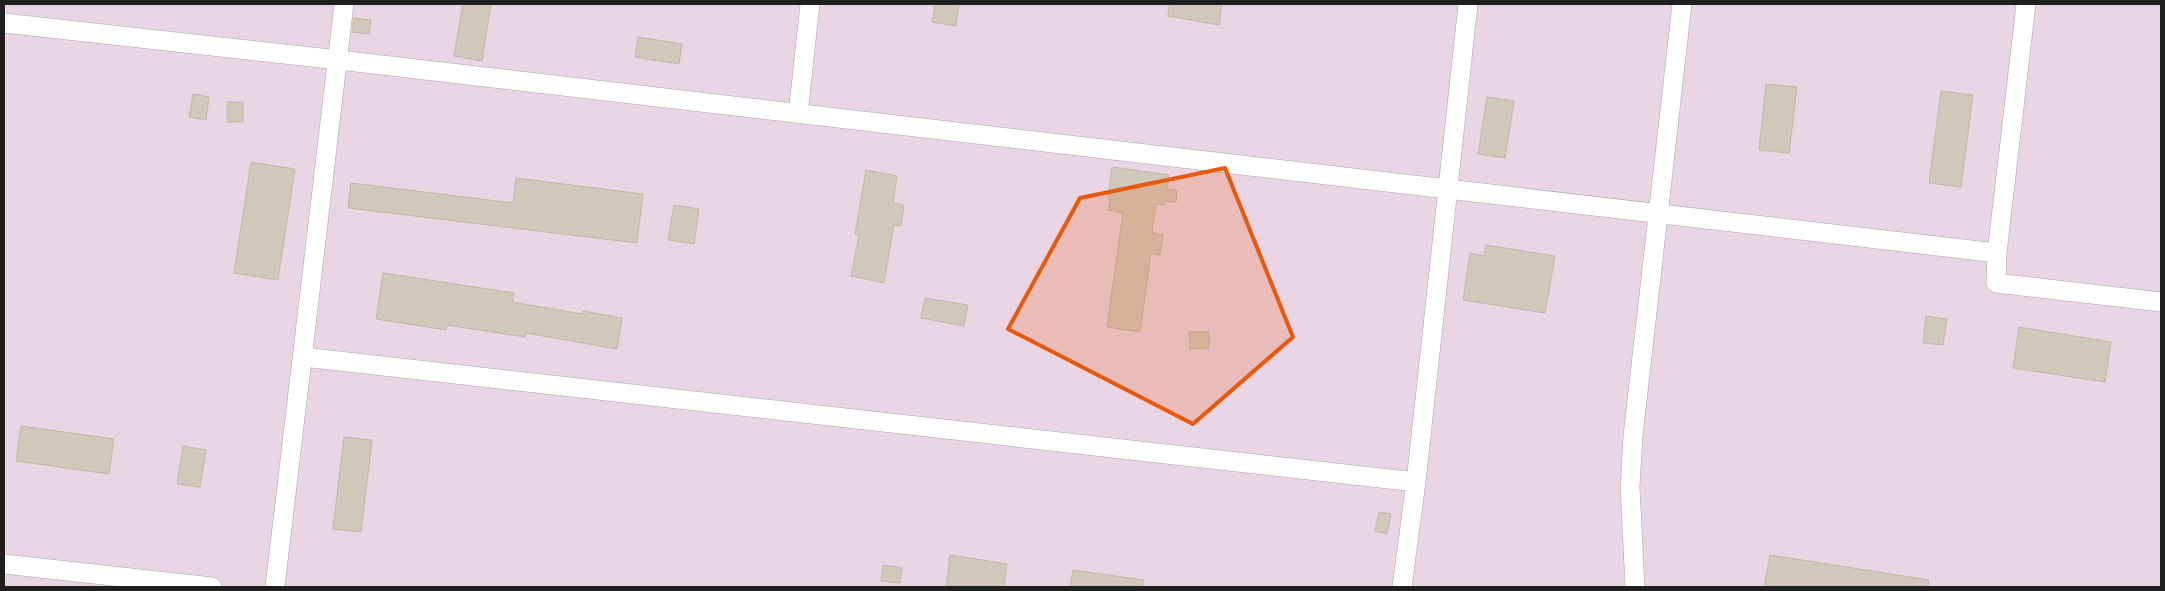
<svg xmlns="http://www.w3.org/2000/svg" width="2165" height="591" font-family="'Sofia Sans Condensed',sans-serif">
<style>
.industrial{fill:#ead5e4}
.building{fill:#d1c8bc;stroke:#c4b6a5}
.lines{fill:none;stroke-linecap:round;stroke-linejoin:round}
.minor-casing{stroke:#a6a6a6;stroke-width:20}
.minor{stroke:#fff;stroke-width:19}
.marked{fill:#e8590c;fill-opacity:0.2;stroke:#e8590c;stroke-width:4;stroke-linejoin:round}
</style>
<rect width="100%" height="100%" fill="#f1eee4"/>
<path class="industrial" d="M4 4H2161V587H4Z"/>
<path class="building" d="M463 4H491L482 61 454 56Z
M935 4H959L956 26 932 22Z
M1169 4H1222L1219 25 1168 16Z
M354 18 371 20 369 34 352 32Z
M638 37 682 44 679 64 635 57Z
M1766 84 1797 87 1789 153 1759 150Z
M1941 91 1973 95 1961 187 1929 183Z
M193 94 209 97 206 120 189 117Z
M1487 97 1514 101 1505 158 1478 154Z
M227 102H243V122H227Z
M251 162 295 169 278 280 234 273Z
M1112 167 1169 175 1167 189 1177 190 1176 202 1165 201V205L1156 204 1152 233 1163 235 1160 255 1151 253 1140 332 1107 327 1123 213 1108 210 1111 199H1108Z
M866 170 897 176 893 203 904 205 901 226 894 225 884 283 851 276 859 235 855 234Z
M516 178 643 194 637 243 348 208 351 183 513 203Z
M674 205 699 209 694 244 668 240Z
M1486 245 1555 256 1545 313 1463 300 1470 253 1484 256Z
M383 273 514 293 512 302 582 314 583 311 622 318 617 349 526 333 525 337 447 325 446 330 376 319Z
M925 298 968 305 964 326 921 318Z
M1926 316 1947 319 1943 345 1923 343Z
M2019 327 2111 342 2105 382 2013 368Z
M1189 332H1209V348L1190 349Z
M21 426 114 439 109 474 16 461Z
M344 437 372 440 361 532 333 529Z
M183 446 206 450 200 487 177 484Z
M1379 512 1391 514 1387 534 1375 531Z
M950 555 1007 564 1004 587H946Z
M1770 555 1929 580 1928 587H1764Z
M883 565 902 568 900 583 881 581Z
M1073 570 1144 580 1143 587H1070Z"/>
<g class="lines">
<g class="minor-casing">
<path id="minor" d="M2026 4 1997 253 1996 283 2161 302
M4 23 339 60 1997 253
M798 114 810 4
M303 357 1416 482
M4 564 212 587
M275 587 344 4
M1402 587 1416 482 1468 4
M1635 587 1630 487 1633 436 1682 4"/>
</g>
<use href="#minor" class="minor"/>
</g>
<path class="marked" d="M1225 168 1293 337 1193 424 1008 329 1080 198Z"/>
<rect width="2165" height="591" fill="none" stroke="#1f1f1f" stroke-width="10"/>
</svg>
